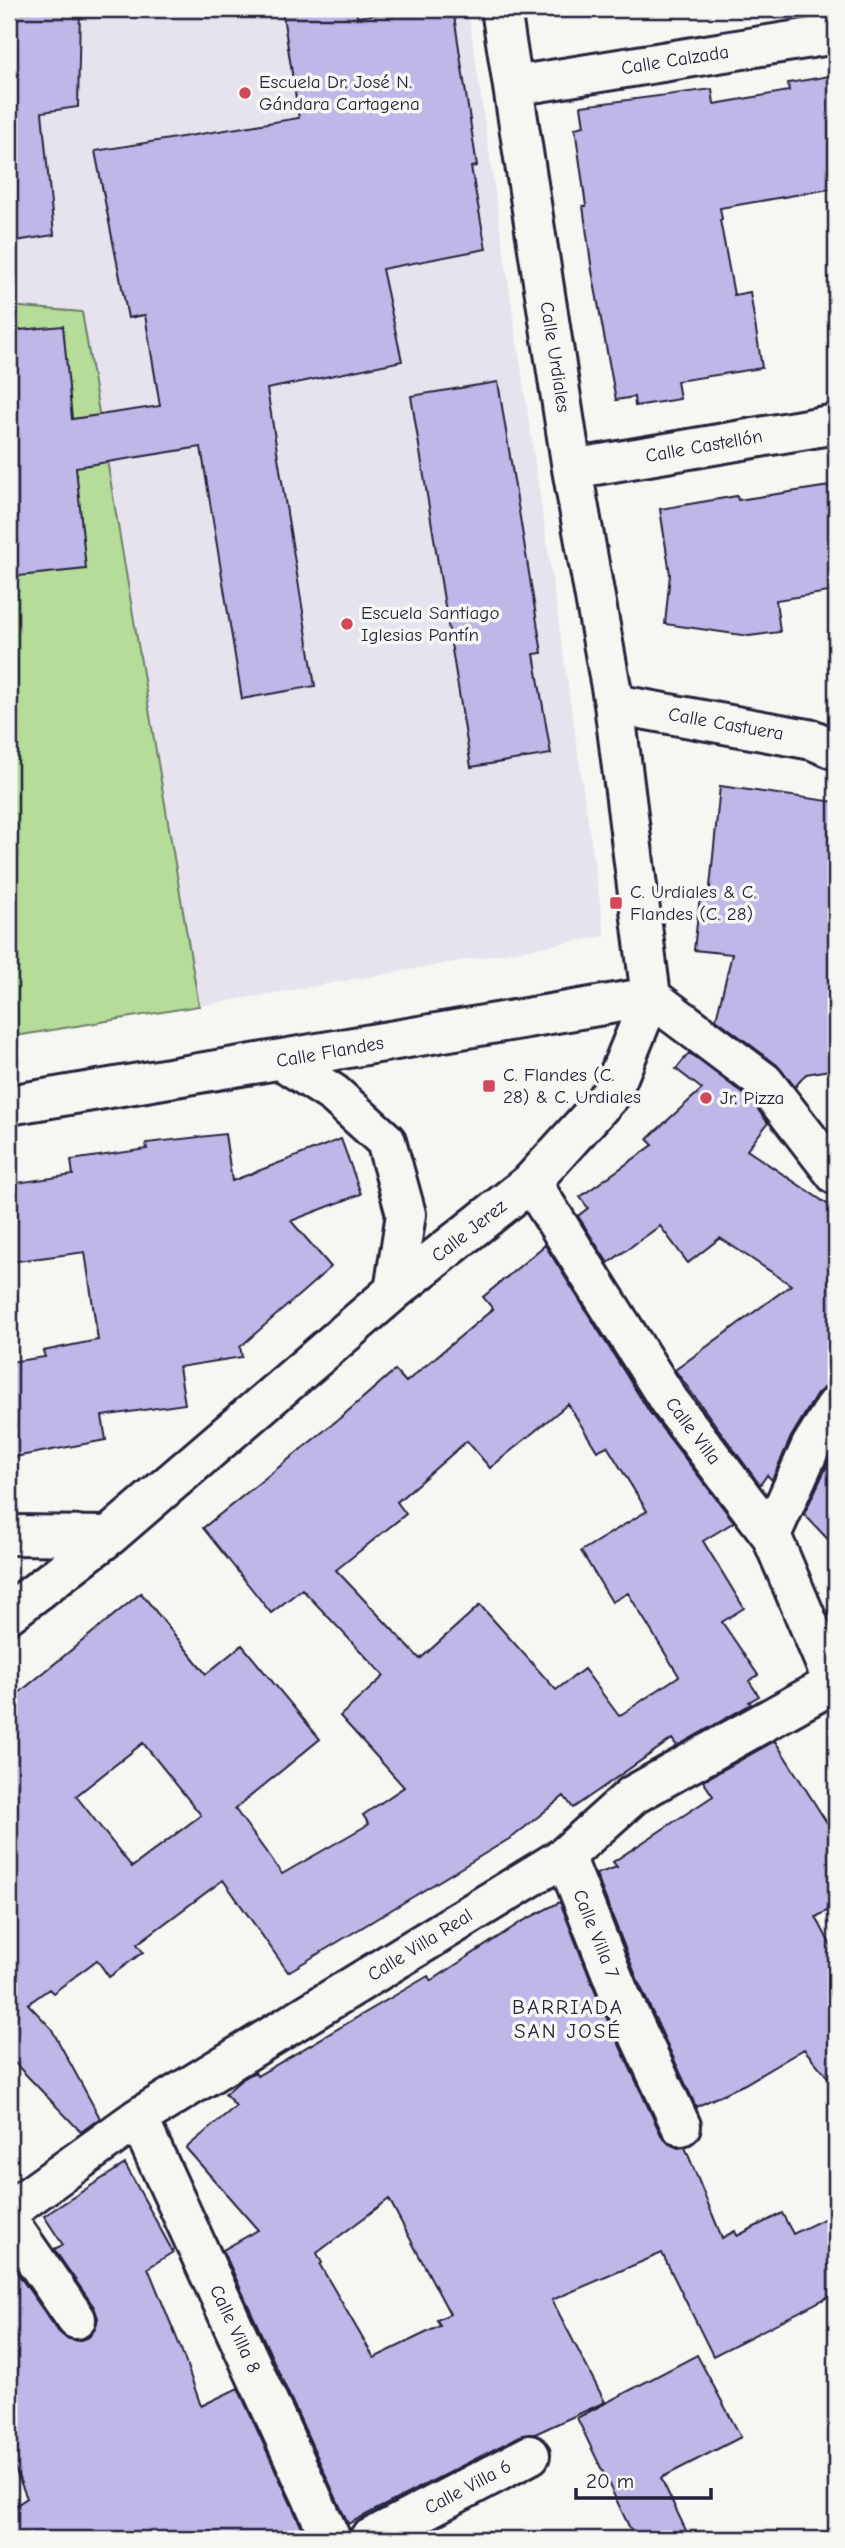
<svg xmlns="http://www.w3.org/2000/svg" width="845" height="2548" font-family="'Comic Neue',sans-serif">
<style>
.built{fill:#e6e3ef}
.green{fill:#b5dc98;stroke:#6c7f6a;stroke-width:2}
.building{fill:#bfb7e8;stroke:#22223b;stroke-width:2;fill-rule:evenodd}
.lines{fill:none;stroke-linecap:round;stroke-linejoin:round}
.minor-casing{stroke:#22223b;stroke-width:44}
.minor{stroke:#f6f6f2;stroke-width:38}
.poi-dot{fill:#d1495b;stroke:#f6f6f2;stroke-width:2.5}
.labels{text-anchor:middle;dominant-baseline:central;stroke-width:7;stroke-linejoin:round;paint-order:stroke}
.street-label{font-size:19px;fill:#22223b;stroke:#f6f6f2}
.poi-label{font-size:19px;fill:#22223b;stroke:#f6f6f2;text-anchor:start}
.neighbourhood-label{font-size:21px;letter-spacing:2px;fill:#22223b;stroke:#f6f6f2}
</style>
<rect width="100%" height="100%" fill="#f6f6f2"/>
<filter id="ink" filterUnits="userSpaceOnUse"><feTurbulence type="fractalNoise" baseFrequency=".0143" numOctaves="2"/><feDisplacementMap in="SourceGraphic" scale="14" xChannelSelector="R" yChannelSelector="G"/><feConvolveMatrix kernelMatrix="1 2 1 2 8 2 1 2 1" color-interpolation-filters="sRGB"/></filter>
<g filter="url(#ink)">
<path class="built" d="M9 9H468L605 936 199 1006 82 312 9 306Z"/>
<path class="green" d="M9 306 82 312 199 1006 9 1037Z"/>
<path class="building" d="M9 9H80L78 107 42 112 54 235 9 242Z
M282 9H356L357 17 414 9H453L477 166 471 167 486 249 382 269 402 361 267 389 315 686 242 699 201 447 76 467 86 569 9 577V331L63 326 72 419 160 406 145 315 128 318 95 151 299 118Z
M836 75V188L720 208 722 219 720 220 734 295 750 292 762 368 677 381 680 399 635 406 634 397 616 400 592 271 583 206H586L575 128 584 126 581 106 712 89 714 104 789 91 788 83Z
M498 382 542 653 534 654 551 754 471 767 411 396Z
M830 486 836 531V591L776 600 780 632 749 636 665 624 670 574 660 509 737 496 738 500Z
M720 786 836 802V1069L806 1074 795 1087 777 1065 716 1019 732 954 694 950 700 896 709 897Z
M689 1053 749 1098 768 1123 747 1150 836 1210V1384L826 1386 817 1394 791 1437 772 1480 767 1475 760 1485 675 1370 791 1285 720 1238 688 1263 660 1226 608 1263 578 1216 588 1208 580 1197 653 1145 647 1139 702 1089 676 1069Z
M225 1134 232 1181 341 1139 361 1194 291 1221 331 1267 240 1347 242 1357 179 1367 185 1404 102 1416 106 1440 9 1458V1362L45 1357 43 1351 98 1340 85 1252 9 1262V1184L73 1175 71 1160 147 1149 146 1143Z
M545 1245 650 1413 734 1522 703 1541 744 1608 722 1622 758 1675 749 1681 759 1696 749 1702 751 1704 677 1746 672 1739 573 1808 564 1796 514 1836 288 1972 223 1880 137 1944 143 1952 109 1977 97 1960 53 1993 49 1989 28 2004 51 2028 100 2118 81 2132 9 2057V1701L141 1593 206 1674 242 1645 320 1739 235 1809 282 1874 369 1824 363 1815 404 1787 340 1716 384 1676 302 1589 271 1613 203 1528 340 1418 395 1370 406 1382 493 1309 483 1297ZM568 1404 597 1451 607 1446 647 1511 581 1551 612 1602 628 1593 679 1676 619 1716 584 1669 556 1690 480 1605 420 1659 336 1570 406 1514 397 1502 467 1441 490 1468ZM143 1743 201 1815 132 1867 76 1796Z
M836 1447V1548L804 1514Z
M775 1741 836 1837V1906L816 1917 836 1955V2087L804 2049 745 2084 696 2107 638 1981 596 1874 617 1867 613 1862 713 1796 703 1781Z
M560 1902 598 1999 661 2135 669 2144 678 2148 685 2147 722 2238 735 2231 737 2236 782 2213 793 2234 836 2213V2293L713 2356 662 2253 552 2300 605 2402 535 2434 520 2436 348 2524 223 2250 258 2230 186 2148 236 2106 225 2094 241 2080 255 2072 257 2076 428 1976 431 1981 521 1922ZM389 2199 450 2314 437 2320 440 2326 374 2358 320 2265 322 2263 317 2253Z
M125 2164 173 2252 148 2268 180 2346 201 2406 238 2388 307 2539H9V2510L27 2498 9 2454V2269L13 2267 58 2331 66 2338 78 2341 89 2337 95 2329 98 2318 94 2307 54 2249 63 2245 44 2216Z
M697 2355 741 2437 661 2478 690 2539H635L577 2418Z"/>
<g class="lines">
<g class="minor-casing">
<path id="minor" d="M514 86 836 34
M572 469 836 424
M614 704 813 740 836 750
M651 997 764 1082 836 1175
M281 1060 334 1094 386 1141 406 1214 394 1291
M9 1105 651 997
M531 1182 669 1401 771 1535 836 1689
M9 1535 109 1536
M771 1535 811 1446 836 1406
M9 1613 109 1536 394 1291 531 1182 611 1094 651 997 614 704 572 469 501 9
M565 1856 618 1990 681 2126
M138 2118 331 2539
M9 2211 138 2118 565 1856 633 1795 834 1683
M9 2222 76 2319
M369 2539 530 2455"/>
</g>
<use href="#minor" class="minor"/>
</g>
</g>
<g class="poi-dot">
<circle cx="245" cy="93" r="7"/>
<circle cx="347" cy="624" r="7"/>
<rect x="609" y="896" width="14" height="14" rx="3.5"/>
<rect x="482" y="1079" width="14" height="14" rx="3.5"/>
<circle cx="706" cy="1098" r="7"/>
</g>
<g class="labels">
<g class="street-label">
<text transform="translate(675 60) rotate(-9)">Calle Calzada</text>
<text transform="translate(555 357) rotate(81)">Calle Urdiales</text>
<text transform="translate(704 446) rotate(-10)">Calle Castellón</text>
<text transform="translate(726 724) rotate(10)">Calle Castuera</text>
<text transform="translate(330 1052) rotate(-10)">Calle Flandes</text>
<text transform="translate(469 1231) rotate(-38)">Calle Jerez</text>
<text transform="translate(693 1431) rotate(53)">Calle Villa</text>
<text transform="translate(596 1934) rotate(68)">Calle Villa 7</text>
<text transform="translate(420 1945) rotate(-32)">Calle Villa Real</text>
<text transform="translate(235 2329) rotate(65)">Calle Villa 8</text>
<text transform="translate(468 2487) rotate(-28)">Calle Villa 6</text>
</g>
<g class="poi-label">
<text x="259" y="82">Escuela Dr. José N.<tspan x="259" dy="22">Gándara Cartagena</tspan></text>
<text x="361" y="613">Escuela Santiago<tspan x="361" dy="22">Iglesias Pantín</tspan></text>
<text x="630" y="892">C. Urdiales &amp; C.<tspan x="630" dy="22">Flandes (C. 28)</tspan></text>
<text x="503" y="1075">C. Flandes (C.<tspan x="503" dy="22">28) &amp; C. Urdiales</tspan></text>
<text x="720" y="1098">Jr. Pizza</text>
</g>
<g class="neighbourhood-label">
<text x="568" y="2007">BARRIADA<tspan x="568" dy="24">SAN JOSÉ</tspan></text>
</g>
</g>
<rect width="845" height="2548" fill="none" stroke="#f6f6f2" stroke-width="35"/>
<rect x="18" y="18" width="810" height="2513" fill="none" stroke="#22223b" stroke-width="2.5" filter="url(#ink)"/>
<path d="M576 2488v10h135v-10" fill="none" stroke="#22223b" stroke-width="3.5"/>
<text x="586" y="2488" font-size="21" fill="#22223b" stroke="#f6f6f2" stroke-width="5" paint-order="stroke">20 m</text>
</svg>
